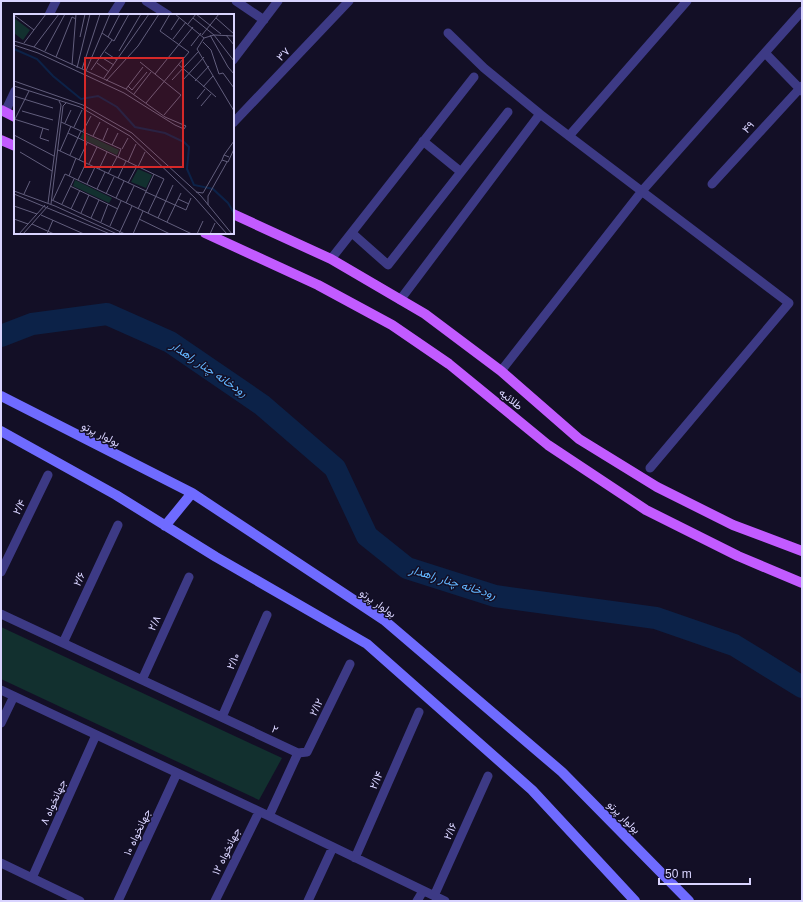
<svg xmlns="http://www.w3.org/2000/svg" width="803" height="902" font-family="Arial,Vazirmatn,sans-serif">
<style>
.green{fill:#12302f}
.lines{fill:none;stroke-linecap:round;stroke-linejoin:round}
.river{stroke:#0c2248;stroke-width:22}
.minor{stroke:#3d3a85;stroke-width:9}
.secondary{stroke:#6f6bff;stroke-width:10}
.primary{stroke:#c25bff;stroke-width:10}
.labels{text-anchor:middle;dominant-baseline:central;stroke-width:3;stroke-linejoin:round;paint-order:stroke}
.street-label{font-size:11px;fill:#d9d4ff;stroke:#130f26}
.water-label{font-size:12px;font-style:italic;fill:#62b6ff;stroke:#130f26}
.inset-river{fill:none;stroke:#0c2248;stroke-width:2}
.inset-road{fill:none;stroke:#625e7d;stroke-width:1}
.view{fill:#d62828;fill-opacity:0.15;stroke:#d62828;stroke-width:2}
.inset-edge{fill:none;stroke:#d9d4ff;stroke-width:2}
</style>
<rect width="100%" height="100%" fill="#130f26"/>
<path class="green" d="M1 627 282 758 259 800 1 679Z"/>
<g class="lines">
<path class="river" d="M1 336 32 324 107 314 170 342 262 405 335 468 367 536 407 568 495 596 656 618 734 645 802 687"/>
<path class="minor" d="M146 1 168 15
M236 1 264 20
M49 15 56 1
M112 15 121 1
M448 33 484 68 540 114 789 303 650 468
M765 53 802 91
M233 60 278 1
M5 112 15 91
M233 123 349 1
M569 136 687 1
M423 141 461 172
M712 184 802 86
M352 233 388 265 508 112
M331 259 474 77
M400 300 540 114
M501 371 642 191 802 11
M1 572 48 475
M1 614 298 753 269 816 445 901
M63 643 118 525
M142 680 189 577
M1 690 269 816
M222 717 267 615
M1 723 14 696
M298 753 307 752 350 664
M355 858 419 712
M1 863 80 901
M32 878 96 735
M434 896 488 776
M118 901 177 773
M215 901 259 812
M308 901 333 847
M417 901 423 891"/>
<path class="secondary" d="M1 396 192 493 384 620 562 772 689 901
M1 431 116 495 216 557 367 644 532 790 635 901
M165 526 192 493"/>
<path class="primary" d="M1 110 15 117
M1 140 15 146
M233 214 331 259 425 314 501 371 579 439 657 487 733 525 802 551
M205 233 318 285 392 325 449 364 548 445 646 510 738 556 802 583"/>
</g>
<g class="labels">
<g class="street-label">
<text transform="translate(283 54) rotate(-46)">۳۷</text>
<text transform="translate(748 127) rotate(-47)">۴۹</text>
<text transform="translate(511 399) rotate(40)">طلائیه</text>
<text transform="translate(101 434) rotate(27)">بولوار پرتو</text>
<text transform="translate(19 507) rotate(-64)">۲/۴</text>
<text transform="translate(79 579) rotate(-65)">۲/۶</text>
<text transform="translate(378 603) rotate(35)">بولوار پرتو</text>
<text transform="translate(154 623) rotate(-66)">۲/۸</text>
<text transform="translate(233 661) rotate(-66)">۲/۱۰</text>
<text transform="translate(316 707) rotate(-64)">۲/۱۲</text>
<text transform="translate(275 729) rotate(25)">۲</text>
<text transform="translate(376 780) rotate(-66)">۲/۱۴</text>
<text transform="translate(53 802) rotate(-66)">جهانخواه ۸</text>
<text transform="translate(624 817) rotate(45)">بولوار پرتو</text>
<text transform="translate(450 831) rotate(-66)">۲/۱۶</text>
<text transform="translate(137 832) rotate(-65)">جهانخواه ۱۰</text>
<text transform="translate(226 851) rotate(-64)">جهانخواه ۱۲</text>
</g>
<g class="water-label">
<text transform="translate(209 369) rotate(34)">رودخانه چنار راهدار</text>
<text transform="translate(453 582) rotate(17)">رودخانه چنار راهدار</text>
</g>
</g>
<g transform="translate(14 14)">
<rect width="220" height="220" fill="#130f26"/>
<path d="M0 4 16 16 9 26 0 19ZM69 119 105 136 103 141 66 124ZM124 155 138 161 132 174 117 168ZM61 166 98 184 95 189 59 172Z" fill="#12302f"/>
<path class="inset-river" d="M0 35 23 45 39 62 67 85 84 82 103 93 121 113 151 119 170 128 175 133 173 155 180 171 199 175 214 189 220 199"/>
<path class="inset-road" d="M161 0 190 24M182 0 207 20M0 1 20 16M179 4 200 21 220 47M202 4 220 20M174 10 182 0M157 16 165 4M88 19 100 27 115 0M188 21 205 0M196 21 214 53 220 60M212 21 220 31M66 23 71 0M94 23 106 0M190 24 183 35 220 97M190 24 200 21 220 22M159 25 172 8M0 27 20 33 112 75 151 103 172 112 170 115 161 111 110 79 24 39 0 31M189 28 197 36 205 60 209 59 220 74M10 29 32 0M177 32 187 19M20 33 45 0M31 37 51 0M105 37 127 0M91 38 103 46M42 43 58 3 62 5M87 43 100 51M126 48 167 81 150 101M83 49 95 58M164 50 202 83M58 51 62 0M63 54 76 0M68 55 86 0M77 56 98 26M72 57 96 0M141 60 179 13M90 64 135 0M158 66 185 37M169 66 190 43M0 67 69 91 118 119 187 182 218 220M92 67 124 32 145 0M181 67 195 52M0 72 66 93 116 122 181 184 213 220M114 72 118 76 133 58M189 73 199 62M112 75 129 53M120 80 137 58M0 82 39 94M183 85 191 75M132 89 175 38 146 17 156 0M187 92 197 80M8 97 39 106M0 105 35 116M0 107 15 77M47 108 107 135 104 143 150 165 134 199M51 109 57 96M60 113 68 96M29 114 26 124 35 127M69 117 77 102M54 119 104 143M0 121 40 142M79 122 86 108M89 126 94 114M98 131 104 119M108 135 114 124M44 136 132 177M46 137 57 112M6 138 38 157M56 141 67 117M210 141 220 127M215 143 210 141 208 146 214 148 220 135M65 146 73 129M114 148 122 130M75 150 83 133M124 153 131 138M85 155 93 138M94 160 103 143M55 162 62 144M104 164 112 147M64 166 72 149M114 169 123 152M73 170 81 153M56 172 104 195M83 175 91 158M0 177 41 192 103 220M132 178 172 196 177 184M182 178 189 179 208 146M0 180 96 220M10 180 16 167M92 180 100 163M102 184 110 167M164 185 175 190M38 186 111 220M39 186 51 160 178 220M34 189 47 91 45 87M112 189 120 172M37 190 49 92 52 89M48 190 60 165M194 191V182L213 148M0 192 23 200M57 195 66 176M124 195 140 160M67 199 75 181M27 201 70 220M77 204 85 186M144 204 159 171M0 205 14 210M125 205 156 220M87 208 94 190M153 208 167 179M18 210 40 220M96 212 107 187M5 220 31 191M9 220 34 192M33 220 39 206M105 220 118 192M119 220 129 197M183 220 189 207M196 220 201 209"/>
<path class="view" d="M71 44H169V153H71Z"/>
<rect width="220" height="220" class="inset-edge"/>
</g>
<rect width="803" height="902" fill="none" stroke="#d9d4ff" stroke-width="4"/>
<path d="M659 878v6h91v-6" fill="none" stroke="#d9d4ff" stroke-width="2"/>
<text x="665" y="878" font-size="12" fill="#d9d4ff" stroke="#130f26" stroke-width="3" paint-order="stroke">50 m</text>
</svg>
